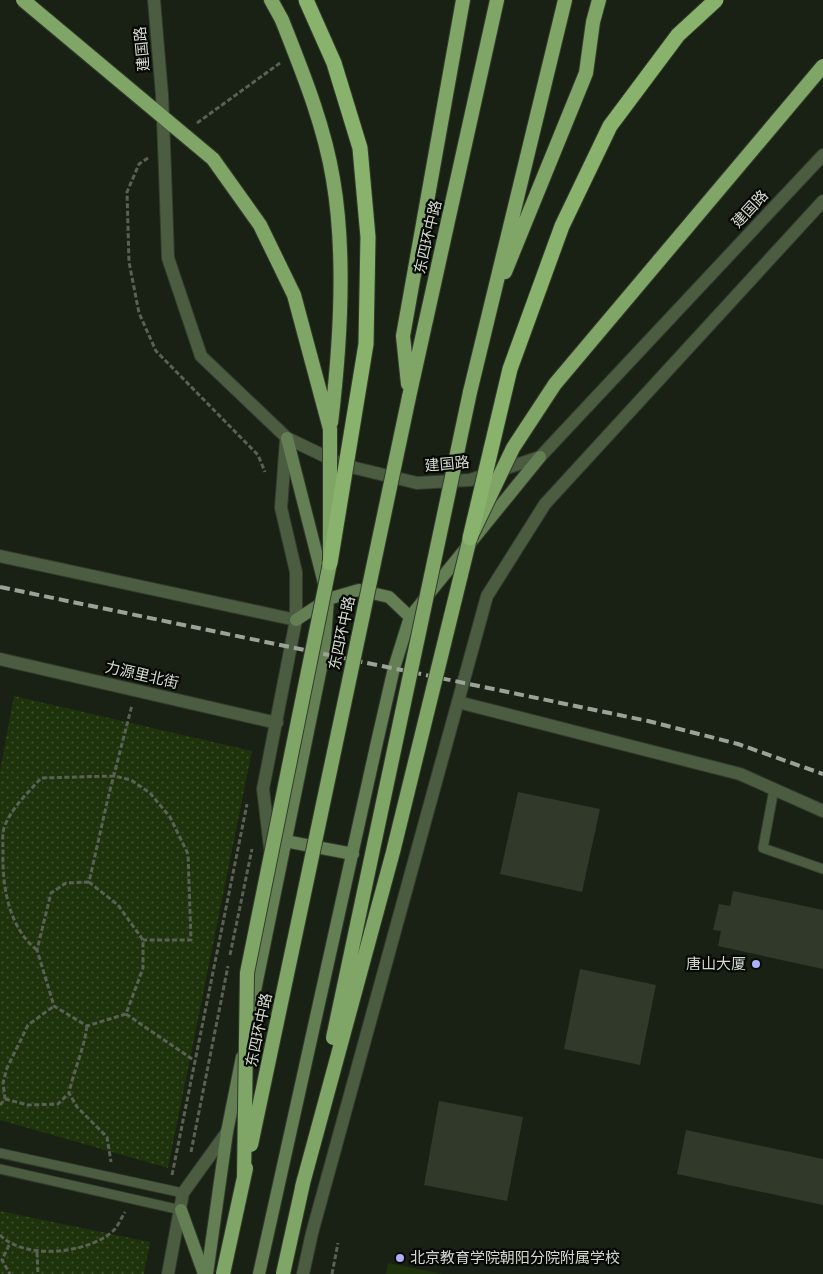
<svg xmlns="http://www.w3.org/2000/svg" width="823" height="1274" font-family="'Fira Sans','Noto Sans SC',sans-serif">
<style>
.grass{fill:url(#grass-dots)}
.pitch{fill:#1e330c}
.building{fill:#30392a}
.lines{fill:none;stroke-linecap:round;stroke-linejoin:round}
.service-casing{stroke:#323b2d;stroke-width:11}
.minor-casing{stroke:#323b2d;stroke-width:14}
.tertiary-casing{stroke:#323b2d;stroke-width:14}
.secondary-casing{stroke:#323b2d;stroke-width:14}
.trunk-casing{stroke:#323b2d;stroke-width:16}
.path{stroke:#596155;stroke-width:3;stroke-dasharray:5 2.5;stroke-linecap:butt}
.service{stroke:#4b5c41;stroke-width:9}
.minor{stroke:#4b5c41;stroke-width:12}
.tertiary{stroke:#4b5c41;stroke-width:12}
.secondary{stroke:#647f53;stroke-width:12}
.trunk{stroke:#80a667;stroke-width:14}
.rail{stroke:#9ba297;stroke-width:4;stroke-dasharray:10 5;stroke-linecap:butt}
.tertiary-bridge-casing{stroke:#323b2d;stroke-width:14;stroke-linecap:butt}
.trunk-bridge-casing{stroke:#323b2d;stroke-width:16;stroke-linecap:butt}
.motorway-bridge-casing{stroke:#323b2d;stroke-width:17;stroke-linecap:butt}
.tertiary-bridge{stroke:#4b5c41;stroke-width:12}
.trunk-bridge{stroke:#80a667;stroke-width:14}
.motorway-bridge{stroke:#89b36d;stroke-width:15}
.poi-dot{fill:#aeaefa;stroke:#060904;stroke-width:2}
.labels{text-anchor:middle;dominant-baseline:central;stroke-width:4.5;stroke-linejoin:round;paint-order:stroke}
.street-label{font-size:15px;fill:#d3d9d0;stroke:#060904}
.poi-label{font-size:15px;fill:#d3d9d0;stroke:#060904;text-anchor:end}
</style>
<defs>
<pattern id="grass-dots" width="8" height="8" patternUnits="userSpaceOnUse" patternTransform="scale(1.25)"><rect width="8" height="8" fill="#1e330c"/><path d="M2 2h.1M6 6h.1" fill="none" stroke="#3e502e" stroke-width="1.8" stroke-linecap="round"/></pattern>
</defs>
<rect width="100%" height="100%" fill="#182113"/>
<path class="grass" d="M14 696 252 751 168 1168 0 1120V771Z
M0 1211 150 1242 144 1274H0Z"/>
<path class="pitch" d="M388 1263 444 1274H386Z"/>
<path class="building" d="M518 792 600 809 582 892 500 874Z
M733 891 823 910V969L718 946 721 931 713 930 719 904 730 906Z
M580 969 656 985 640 1065 564 1049Z
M439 1101 523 1117 507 1201 424 1185Z
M686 1130 823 1159V1205L677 1174Z"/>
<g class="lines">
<g class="service-casing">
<path id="service" d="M774 789 763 848 823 869
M0 1153 183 1193
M0 1169 181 1210"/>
</g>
<g class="minor-casing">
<path id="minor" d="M0 556 296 620
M0 659 277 723
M458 702 740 774 823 811"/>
</g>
<g class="tertiary-casing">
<path id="tertiary" d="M154 0 162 95
M165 171 168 258 201 356 287 438 343 465 417 483 470 480 540 457 823 155
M270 848 263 789 296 620V572L281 508 286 440
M168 1274 183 1193 227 1132
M303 1274 312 1233 487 596 545 504 823 201"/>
</g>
<g class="secondary-casing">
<path id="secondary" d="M296 620 328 599 359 590 389 597 410 617
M285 841 353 854
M250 1015 324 653 328 599 287 438
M181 1210 204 1274
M207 1274 227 1132 242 1057
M259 1274 377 742 394 668 410 617 540 457"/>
</g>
<g class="trunk-casing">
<path id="trunk" d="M271 0 282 20
M505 272 586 73 593 22 599 0
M408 384 403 336 463 0
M470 392 565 0
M409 397 497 0"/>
</g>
<path class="path" d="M197 123 280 63
M148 158 139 164 127 192 129 262 139 313 156 351 258 455 265 472
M89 882 66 883 51 893 37 950 54 1006 87 1026 126 1014 143 968V940L118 905 89 882 108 798 132 705
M37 950C8 927 2 885 3 851 3 844 2 834 4 828 11 808 28 793 41 778L114 776 131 780 150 793 170 817 188 854 191 940H143
M230 955 252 849
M126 1014 195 1061
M87 1026C84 1049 74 1070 69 1093L77 1107 107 1137 111 1162
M5 1099 28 1105 58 1104 69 1093
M0 1105 5 1099 3 1083 7 1068 28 1025 54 1006
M191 1152 228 966
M172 1175 247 804
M0 1235C24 1260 86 1254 112 1232 118 1227 121 1218 125 1212
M9 1245 2 1260 10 1274
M37 1252 38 1274
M332 1274 338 1243"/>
<use href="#service" class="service"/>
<use href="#minor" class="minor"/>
<use href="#tertiary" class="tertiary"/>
<use href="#secondary" class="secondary"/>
<use href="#trunk" class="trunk"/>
<path class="rail" d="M0 587 648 721 738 744 823 774"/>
<g class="tertiary-bridge-casing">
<path id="tertiary-bridge" d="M162 95 165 171"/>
</g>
<g class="trunk-bridge-casing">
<path id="trunk-bridge" d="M23 0 213 159 260 225 294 295 330 429V563L247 973 244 1177
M282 20C302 71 324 124 333 179 346 254 340 348 331 423
M333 1038 470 392
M251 1145 409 397
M302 1187 393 852 470 538 513 448 555 384 823 66
M223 1274 246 1168
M283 1274 304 1179"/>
</g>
<g class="motorway-bridge-casing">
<path id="motorway-bridge" d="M306 0 334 63 360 148 368 237 366 344 330 563
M470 538 510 369 562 226 610 126 678 35 716 0"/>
</g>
<use href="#tertiary-bridge" class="tertiary-bridge"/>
<use href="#trunk-bridge" class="trunk-bridge"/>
<use href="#motorway-bridge" class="motorway-bridge"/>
</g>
<g class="poi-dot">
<circle cx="756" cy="964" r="5"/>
<circle cx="400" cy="1258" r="5"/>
</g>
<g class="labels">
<g class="street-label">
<text transform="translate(142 49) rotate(-95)">建国路</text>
<text transform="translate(750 209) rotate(-47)">建国路</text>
<text transform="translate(428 237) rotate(-77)">东四环中路</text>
<text transform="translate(447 464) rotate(-5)">建国路</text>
<text transform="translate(342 633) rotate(-78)">东四环中路</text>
<text transform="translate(142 675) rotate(13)">力源里北街</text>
<text transform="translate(259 1030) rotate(-78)">东四环中路</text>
</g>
<g class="poi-label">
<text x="746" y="964">唐山大厦</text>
<text x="410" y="1258" text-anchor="start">北京教育学院朝阳分院附属学校</text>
</g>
</g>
</svg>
